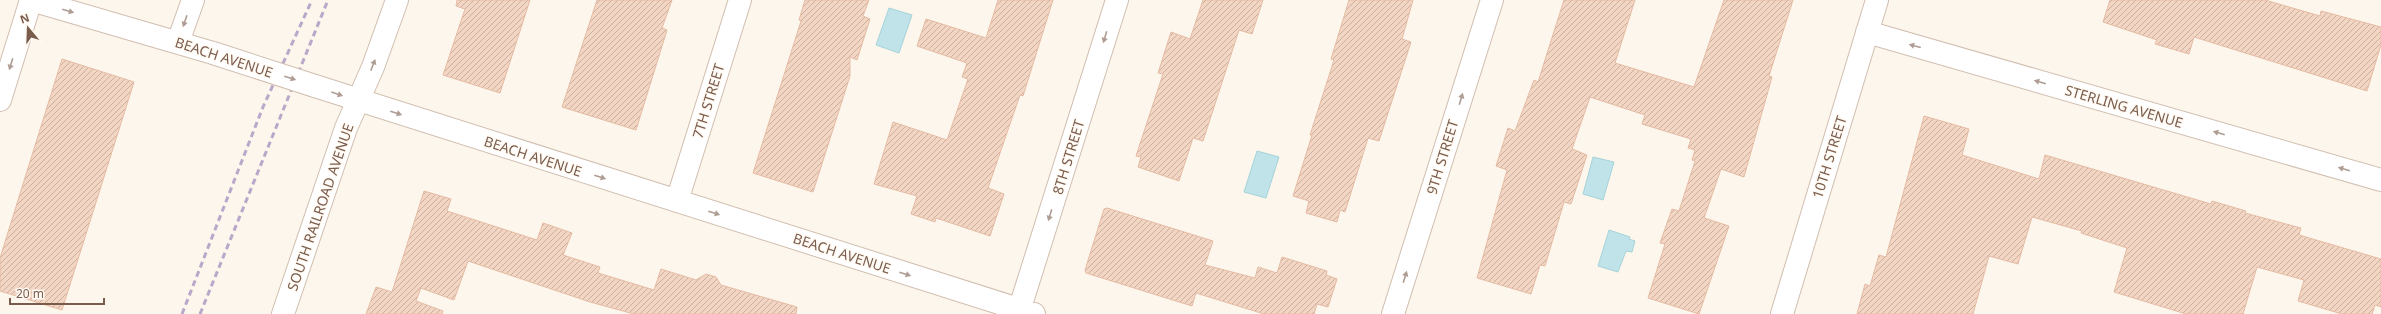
<svg xmlns="http://www.w3.org/2000/svg" width="2381" height="314" font-family="'Noto Sans',sans-serif">
<style>
.water{fill:#bfe3e8;stroke:#a5d3da}
.building{fill:url(#building-hatch);stroke:#e6bba3}
.lines{fill:none;stroke-linecap:round;stroke-linejoin:round}
.street-casing{stroke:#d1beb0;stroke-width:24}
.street{stroke:#fff;stroke-width:22}
.rail{stroke:#b9a8c9;stroke-width:3;stroke-dasharray:6 4;stroke-linecap:butt}
.street-bridge-casing{stroke:#d1beb0;stroke-width:24;stroke-linecap:butt}
.street-bridge{stroke:#fff;stroke-width:22}
.oneway{fill:#af9d94}
.labels{text-anchor:middle;dominant-baseline:central;stroke-width:3;stroke-linejoin:round;paint-order:stroke}
.street-label{font-size:14px;fill:#7a5c4d;stroke:#fffaf3}
</style>
<defs>
<pattern id="building-hatch" width="6" height="6" patternUnits="userSpaceOnUse"><rect width="6" height="6" fill="#f3d5c3"/><path d="M-1 1l2-2M0 6l6-6M5 7l2-2" fill="none" stroke="#cab0a1"/></pattern>
</defs>
<rect width="100%" height="100%" fill="#fdf6ec"/>
<path class="water" d="M889 8 912 15 899 53 876 45Z
M1257 151 1279 157 1266 198 1244 192Z
M1593 157 1614 162 1603 200 1583 194Z
M1609 230 1630 237 1629 239 1635 241 1632 252 1626 251 1618 272 1598 266Z"/>
<path class="building" d="M457 0H530L500 93 443 75 465 9 456 6Z
M597 0H672L662 28 667 30 636 130 562 107Z
M805 0H869L863 16 870 19 857 60 850 57V76L813 192 753 173 801 21 799 20Z
M998 0H1053L1023 96 1020 95 988 188 1004 194 990 236 936 218 935 222 911 214 917 196 874 184 893 122 947 140 968 79 962 77 967 63 917 46 926 19 986 38Z
M1203 0H1263L1252 34 1239 30 1203 141 1193 138 1179 181 1138 167 1141 157 1136 156 1163 74 1158 73 1171 32 1190 39Z
M1349 0H1413L1402 39 1411 42 1379 141 1368 138 1345 212 1340 210 1337 222 1306 213 1309 201 1293 196 1312 135H1310L1334 60 1331 59Z
M1564 0H1635L1615 63 1694 87 1724 0H1793L1769 76 1772 77 1744 177 1721 169 1704 218 1729 226 1699 314 1648 298 1665 244 1660 243 1672 209 1679 211 1695 161 1692 160 1695 150 1688 148 1691 139 1642 124 1645 115 1590 97 1572 149 1587 155 1571 204 1564 202 1545 266 1540 265 1531 294 1477 278 1507 170 1496 166 1508 128 1515 131 1534 80 1538 82Z
M2110 0H2265L2320 16 2321 11 2381 27V45L2367 91 2194 37 2189 54 2155 44 2157 40 2103 22Z
M62 59 134 82 62 310 0 291V258Z
M1924 116 1969 129 1962 155 2039 179 2045 155 2211 204 2212 201 2246 211 2245 213 2301 228 2299 235 2381 259V307L2375 305 2372 314H2342L2298 301 2304 280 2257 267 2243 314H2186L2114 292 2127 248 2081 233 2082 231 2032 217 2018 264 1989 256 1973 314H1857L1865 284 1870 286 1879 255 1886 257Z
M424 191 451 199 447 211 537 240 543 223 572 233 563 255 600 267 598 273 654 290 661 269 696 280 706 274 716 277 721 285 797 307 796 314H634L590 302 468 261 454 300 421 288 416 301 443 311 442 314H366L376 287 392 292Z
M1107 208 1213 241 1205 265 1255 278 1258 267 1277 273 1282 257 1327 271 1326 275 1337 279 1328 307 1317 304 1314 314H1264L1196 293 1192 306 1086 273 1085 270 1104 209Z"/>
<g class="lines">
<g class="street-casing">
<path id="street" d="M31 0 213 53
M1867 32 2381 180
M178 42 193 0
M315 86 1034 314
M0 100 31 0
M677 201 740 0
M283 314 346 128 373 67 397 0
M1018 314 1117 0
M1393 314 1492 0
M1782 314 1877 0"/>
</g>
<use href="#street" class="street"/>
<path class="rail" d="M182 314 263 107 312 0
M200 314 328 0"/>
<g class="street-bridge-casing">
<path id="street-bridge" d="M213 53 315 86"/>
</g>
<use href="#street-bridge" class="street-bridge"/>
</g>
<defs><path id="oneway-solid" d="M-6-.8H1V-3.2L6.5 0L1 3.2V.8H-6Z"/></defs>
<g class="oneway">
<use href="#oneway-solid" transform="translate(68 11) rotate(16)"/>
<use href="#oneway-solid" transform="translate(185 21) rotate(109)"/>
<use href="#oneway-solid" transform="translate(1105 37) rotate(107)"/>
<use href="#oneway-solid" transform="translate(1915 46) rotate(-165)"/>
<use href="#oneway-solid" transform="translate(11 64) rotate(107)"/>
<use href="#oneway-solid" transform="translate(373 65) rotate(-69)"/>
<use href="#oneway-solid" transform="translate(290 78) rotate(18)"/>
<use href="#oneway-solid" transform="translate(2040 82) rotate(-164)"/>
<use href="#oneway-solid" transform="translate(337 94) rotate(19)"/>
<use href="#oneway-solid" transform="translate(1461 99) rotate(-73)"/>
<use href="#oneway-solid" transform="translate(396 113) rotate(17)"/>
<use href="#oneway-solid" transform="translate(2219 133) rotate(-164)"/>
<use href="#oneway-solid" transform="translate(2344 169) rotate(-164)"/>
<use href="#oneway-solid" transform="translate(600 177) rotate(18)"/>
<use href="#oneway-solid" transform="translate(714 213) rotate(18)"/>
<use href="#oneway-solid" transform="translate(1050 215) rotate(107)"/>
<use href="#oneway-solid" transform="translate(905 274) rotate(18)"/>
<use href="#oneway-solid" transform="translate(1405 277) rotate(-73)"/>
</g>
<g class="labels">
<g class="street-label">
<text transform="translate(224 57) rotate(18)">BEACH AVENUE</text>
<text transform="translate(708 101) rotate(-73)">7TH STREET</text>
<text transform="translate(2124 106) rotate(16)">STERLING AVENUE</text>
<text transform="translate(533 156) rotate(18)">BEACH AVENUE</text>
<text transform="translate(1068 157) rotate(-73)">8TH STREET</text>
<text transform="translate(1442 157) rotate(-73)">9TH STREET</text>
<text transform="translate(1829 157) rotate(-73)">10TH STREET</text>
<text transform="translate(320 207) rotate(-71)">SOUTH RAILROAD AVENUE</text>
<text transform="translate(842 253) rotate(18)">BEACH AVENUE</text>
</g>
</g>
<g transform="translate(28 28) rotate(341)" stroke="#fffaf3" stroke-width="3" paint-order="stroke">
<path d="M0-3L7 15L0 10L-7 15Z" fill="#7a5c4d"/>
<text y="-6" font-size="11" font-weight="bold" text-anchor="middle" fill="#7a5c4d">N</text>
</g>
<path d="M10 298v6h94v-6" fill="none" stroke="#7a5c4d" stroke-width="2"/>
<text x="16" y="298" font-size="12" fill="#7a5c4d" stroke="#fffaf3" stroke-width="3" paint-order="stroke">20 m</text>
</svg>
